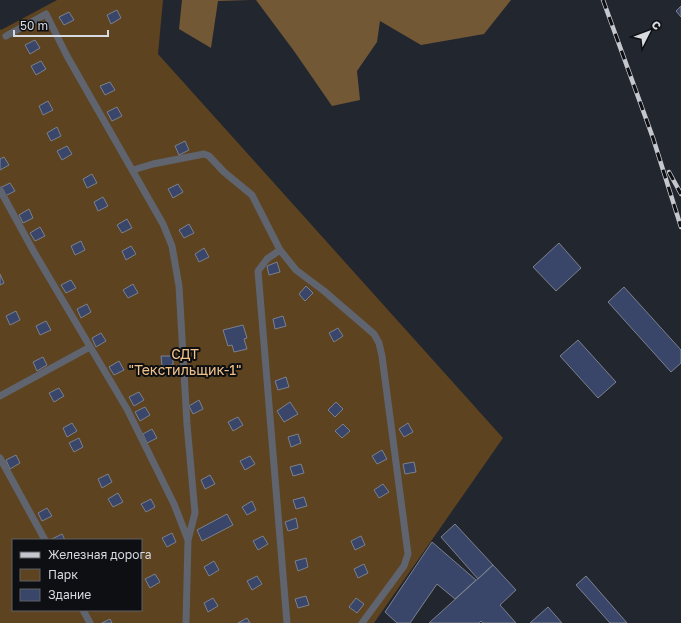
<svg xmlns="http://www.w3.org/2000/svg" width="681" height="623" font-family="'Golos Text',sans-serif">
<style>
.green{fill:#5d4320;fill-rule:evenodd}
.forest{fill:#735835}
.building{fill:#394669;stroke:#7c818d}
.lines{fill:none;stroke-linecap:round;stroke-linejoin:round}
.service{stroke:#5f646f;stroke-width:7}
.rail-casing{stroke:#c4c7cd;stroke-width:4.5}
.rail{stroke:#0d0f13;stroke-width:3;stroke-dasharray:9;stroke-linecap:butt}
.labels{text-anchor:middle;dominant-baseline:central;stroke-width:4;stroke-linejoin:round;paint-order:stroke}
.park-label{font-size:14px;fill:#f2c389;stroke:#0d0f13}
</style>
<rect width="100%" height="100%" fill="#22262f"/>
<path class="green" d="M57 0H163L158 54 503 438 374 623H0V29L1 30ZM13 540H141V610H13Z"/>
<path class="forest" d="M182 0H250L218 1 211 48 179 29Z
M256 0H511L484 34 421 45 380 21 377 42 357 71 360 100 332 106 294 51Z"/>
<path class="building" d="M681 6V17L676 11Z
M117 10 121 18 111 24 107 15Z
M69 12 74 20 64 25 59 17Z
M35 40 40 48 30 54 25 45Z
M41 61 46 69 36 75 31 66Z
M110 82 115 90 105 95 100 86Z
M48 101 53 110 43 115 39 106Z
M117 107 122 116 112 121 107 112Z
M57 127 61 136 51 141 47 133Z
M185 141 189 150 179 155 175 146Z
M67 146 72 154 62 160 57 151Z
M4 157 9 165 0 170V159Z
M92 174 97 183 87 188 83 179Z
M10 183 15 191 5 196 0 188Z
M178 184 183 192 173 198 168 189Z
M103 197 108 206 98 211 94 202Z
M29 209 33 218 23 223 19 215Z
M127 219 132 228 122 233 117 225Z
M189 224 194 233 184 238 179 230Z
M40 227 45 236 35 241 30 233Z
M81 241 85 250 75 255 71 246Z
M559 243 581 268 556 291 533 267Z
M131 246 136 254 126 260 122 251Z
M204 248 209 257 199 262 195 254Z
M277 262 280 272 269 275 267 266Z
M0 274 4 283 0 285Z
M71 280 76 288 66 293 61 285Z
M133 284 138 293 128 298 123 290Z
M306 286 313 293 305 301 299 294Z
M624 287 681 350V363L671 372 608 302Z
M87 304 91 312 81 318 77 309Z
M16 311 20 320 10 325 6 316Z
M283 316 286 326 275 329 273 319Z
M46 321 51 330 40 335 36 326Z
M243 325 247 338 244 339 247 349 234 352 232 345 228 346 223 330Z
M338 328 343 336 334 342 329 333Z
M101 333 106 341 96 347 92 338Z
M578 340 616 382 598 398 560 356Z
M161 356H173V365L162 366Z
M43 357 47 365 37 371 33 362Z
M119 361 124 370 114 375 109 367Z
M286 377 289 387 278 390 275 381Z
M59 388 64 396 54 402 49 393Z
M139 392 144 400 134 406 129 397Z
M199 400 203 409 193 414 189 406Z
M290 402 298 414 284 422 277 411Z
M336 402 343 409 335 417 328 410Z
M145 407 150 415 140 421 135 412Z
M238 417 243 425 233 431 228 422Z
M72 423 77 431 67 437 63 428Z
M408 423 413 432 404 437 399 429Z
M343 424 350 431 342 438 335 431Z
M152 429 157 438 147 443 143 434Z
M298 434 301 443 291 447 288 437Z
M79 438 83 447 74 452 69 443Z
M382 450 387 459 377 464 372 456Z
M16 455 20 463 10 469 6 460Z
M250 456 255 464 245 470 240 461Z
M414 462 416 472 405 474 403 464Z
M301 464 304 473 293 476 290 467Z
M108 474 112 482 102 488 98 479Z
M210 475 215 484 205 489 201 480Z
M383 484 389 492 379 498 374 490Z
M118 493 123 502 113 507 108 499Z
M304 497 307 506 296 509 293 500Z
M151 499 155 507 146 512 141 504Z
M252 501 256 510 247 515 242 507Z
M47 508 52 516 42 521 38 513Z
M227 514 233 525 202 541 197 530Z
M296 518 298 528 288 531 285 522Z
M455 524 493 565 478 579 441 537Z
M172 533 176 542 167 547 162 538Z
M62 534 65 540H52V539Z
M263 536 268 544 258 550 253 541Z
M361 536 365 545 355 550 351 541Z
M432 542 476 580 455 599 437 584 410 623H397L385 612Z
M306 558 308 567 298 571 295 561Z
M214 561 219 570 209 576 204 567Z
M364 564 368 573 358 578 354 569Z
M493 565 516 590 500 605 516 623H483L481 621 479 623H429Z
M155 574 160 582 150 588 145 579Z
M257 576 262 584 252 590 247 581Z
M586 576 627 623H610L576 585Z
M306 596 309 605 298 608 295 599Z
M213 598 218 606 208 612 204 603Z
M356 598 364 604 357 613 349 607Z
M548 607 562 623H530Z
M247 618 250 623H238Z
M110 619 112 623H102Z"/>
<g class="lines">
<path class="service" d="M6 36 46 14 67 56 163 224 172 246 179 286 187 424 195 513 188 540
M133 170 153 164 204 154 209 156 224 172 252 195 280 250 296 270 324 291 374 334 379 343 382 356 408 554 404 566 362 623
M0 190 34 252 127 409 174 504 188 540 186 623
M280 250 267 259 258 271 287 623
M0 396 90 347
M0 458 45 540
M83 610 90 623"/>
<g class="rail-casing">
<path id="rail" d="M603 0 653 138 681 227
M669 172 681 194"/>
</g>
<use href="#rail" class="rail"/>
</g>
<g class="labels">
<g class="park-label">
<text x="185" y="353">СДТ<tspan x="185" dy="16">"Текстильщик-1"</tspan></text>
</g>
</g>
<rect x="12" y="539" width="130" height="72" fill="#0d0f13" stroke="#5e6065"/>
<rect x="20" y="552" width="20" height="6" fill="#c4c7cd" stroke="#5e6065"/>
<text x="48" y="559" font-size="12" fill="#d7dae0">Железная дорога</text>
<rect x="20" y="569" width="20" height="12" fill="#5d4320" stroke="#5e6065"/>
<text x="48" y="579" font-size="12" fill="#d7dae0">Парк</text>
<rect x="20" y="589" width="20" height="12" fill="#394669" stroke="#5e6065"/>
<text x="48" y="599" font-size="12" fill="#d7dae0">Здание</text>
<g transform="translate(649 32) rotate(48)" stroke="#0d0f13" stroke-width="3" paint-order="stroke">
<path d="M0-3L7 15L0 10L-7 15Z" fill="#d7dae0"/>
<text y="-6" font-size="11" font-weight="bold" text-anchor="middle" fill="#d7dae0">С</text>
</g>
<path d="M14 30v6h94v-6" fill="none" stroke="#d7dae0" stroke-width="2"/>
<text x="20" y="30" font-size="12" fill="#d7dae0" stroke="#0d0f13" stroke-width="3" paint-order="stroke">50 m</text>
</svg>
